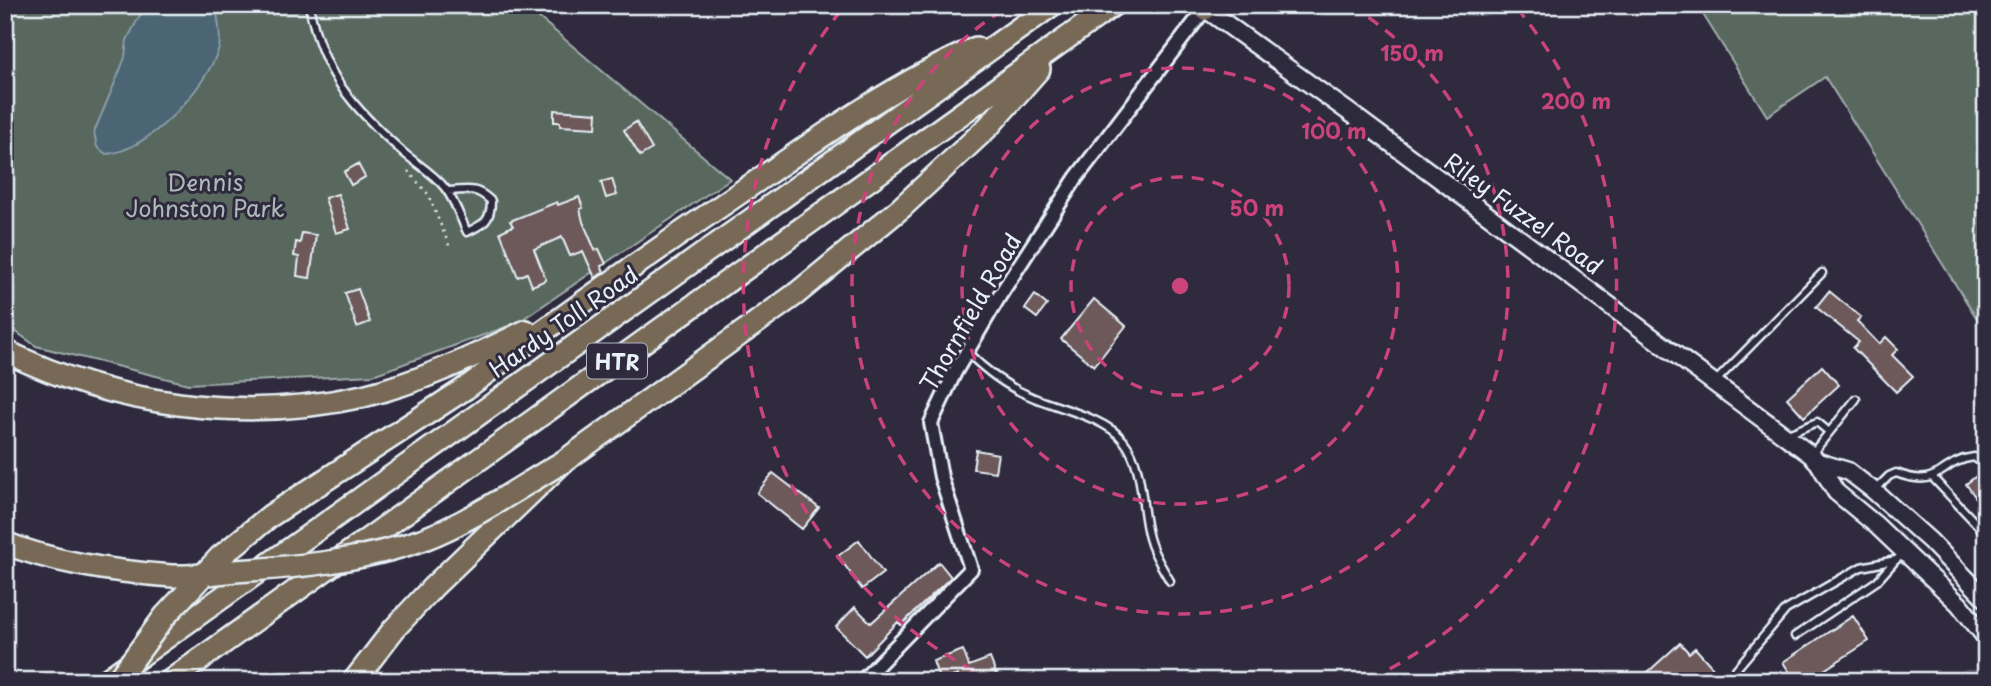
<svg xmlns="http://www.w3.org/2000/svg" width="1991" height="686" font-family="'Playpen Sans',sans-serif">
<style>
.green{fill:#58675e;stroke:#a0acab;stroke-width:2}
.water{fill:#4c6575;stroke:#8a9da9;stroke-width:2}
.building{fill:#6d595a;stroke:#e8f1f8;stroke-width:2}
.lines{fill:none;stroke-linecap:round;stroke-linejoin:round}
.service-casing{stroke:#e8f1f8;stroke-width:11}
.minor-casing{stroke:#e8f1f8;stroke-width:18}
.secondary-casing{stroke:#e8f1f8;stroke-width:21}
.motorway-casing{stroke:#e8f1f8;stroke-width:26}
.path{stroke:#e8f1f8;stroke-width:2.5;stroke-dasharray:2 5;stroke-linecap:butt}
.service{stroke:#2f2a3d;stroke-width:6}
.minor{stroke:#2f2a3d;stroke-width:12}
.secondary{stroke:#2f2a3d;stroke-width:16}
.motorway{stroke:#776954;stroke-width:21}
.motorway-bridge-casing{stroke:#e8f1f8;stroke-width:26;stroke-linecap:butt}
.motorway-bridge{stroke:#776954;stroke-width:21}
.ring{fill:none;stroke:#ca437a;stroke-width:3.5;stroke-dasharray:12 9}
.labels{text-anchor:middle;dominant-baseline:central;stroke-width:6;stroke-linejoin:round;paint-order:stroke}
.shield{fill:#2f2a3d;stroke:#b0b5c0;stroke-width:2}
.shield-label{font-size:21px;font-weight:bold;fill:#e8f1f8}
.park-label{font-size:23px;fill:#aebaba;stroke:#2f2a3d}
.street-label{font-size:23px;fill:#e8f1f8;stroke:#2f2a3d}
.centre{fill:#ca437a;stroke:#2f2a3d;stroke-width:3.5}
.ring-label{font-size:21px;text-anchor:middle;font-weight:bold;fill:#ca437a;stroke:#2f2a3d;stroke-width:6;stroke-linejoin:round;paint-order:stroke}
</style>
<rect width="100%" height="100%" fill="#2f2a3d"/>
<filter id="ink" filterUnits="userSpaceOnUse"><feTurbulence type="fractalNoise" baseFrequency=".0143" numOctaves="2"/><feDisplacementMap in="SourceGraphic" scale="14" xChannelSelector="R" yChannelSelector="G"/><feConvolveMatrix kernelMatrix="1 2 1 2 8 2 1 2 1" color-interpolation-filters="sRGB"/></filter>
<g filter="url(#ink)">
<path class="green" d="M5 5H524L730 179 517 323 373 375 188 384 36 346 5 324Z
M1697 5H1986V333L1825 77 1767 116Z"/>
<path class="water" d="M142 5H216C217 18 222 36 219 48 206 88 149 151 106 154L97 147 94 132 119 73 125 57 127 40 140 15Z"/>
<path class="building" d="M554 110 597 113 596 128 560 126V122H554Z
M636 122 652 149 640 156 624 130Z
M358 164 365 177 351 185 344 172Z
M612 179 617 195 606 198 601 182Z
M338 194 350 229 336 233 325 198Z
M579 197 583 208 580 209 583 222 595 250 599 249 606 264 601 266 604 272 595 278 583 251 570 256 562 237 534 249 546 280 532 286 527 273 518 277 500 232 513 226 510 221 557 202 558 205Z
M302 233 316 235 310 278 297 276 299 257 294 256 296 242 300 243Z
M358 289 370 322 357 327 345 293Z
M1829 291 1861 317 1857 321 1879 344 1886 337 1898 349 1892 355 1913 376 1896 392 1853 348 1859 342 1816 307Z
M1035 295 1047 305 1037 318 1025 309Z
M1094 299 1126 326 1094 366 1061 339Z
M1822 366 1839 385 1804 417 1787 398Z
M976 450 998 454 995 472 973 469Z
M773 473 819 508 802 529 757 493Z
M1979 474 1986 484V512L1966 484Z
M859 540 883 573 862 589 838 556Z
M939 562 951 577 901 625 898 622 865 656 836 627 855 607 871 623Z
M1853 616 1869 641 1807 681H1795L1783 662Z
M1680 643 1689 653 1695 648 1714 669 1701 681H1638Z
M963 650 969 666 990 658 999 681H960L958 675 940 681 933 661Z"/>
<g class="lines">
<g class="service-casing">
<path id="service" d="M309 5C322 74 353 108 404 153 417 164 434 174 445 188 455 201 460 217 467 232 484 224 491 221 491 201 474 185 468 191 447 191
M967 352C986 371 1007 387 1032 397 1058 408 1106 418 1123 440 1145 467 1140 507 1149 538 1153 554 1162 567 1170 581
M1716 381 1822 273
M1788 434 1817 422 1829 432
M1811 455 1856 399
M1933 478 1986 534
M1875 490 1889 476 1896 473C1942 490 1937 462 1974 457L1986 466
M1795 636 1877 581 1894 562
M1726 681 1786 610 1861 567 1896 560 1903 554"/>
</g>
<g class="minor-casing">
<path id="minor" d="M862 681 971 569 941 477 931 423 955 372 1000 295 1076 178 1205 9"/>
</g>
<g class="secondary-casing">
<path id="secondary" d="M1200 5 1353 115 1811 455 1818 462 1836 492 1876 525 1959 604 1986 638
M1818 462 1848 471 1874 491 1930 541 1986 599"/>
</g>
<g class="motorway-casing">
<path id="motorway" d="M1205 9 1208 5
M5 351C115 406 243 423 363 396 420 382 473 357 526 331
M466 388C557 320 650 254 744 190 819 138 892 85 976 48
M105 681 1052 5
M170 681 1113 5
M354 681 394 629 433 587 563 462 796 294 901 208 989 126 1039 69"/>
</g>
<path class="path" d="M408 171 428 194 451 250"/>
<use href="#service" class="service"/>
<use href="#minor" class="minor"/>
<use href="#secondary" class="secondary"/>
<use href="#motorway" class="motorway"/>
<g class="motorway-bridge-casing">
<path id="motorway-bridge" d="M5 543C57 564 117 572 172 576 192 577 215 573 235 571 298 567 364 561 424 539 473 520 518 488 563 462
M117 681 165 616 220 557 270 516 466 388"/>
</g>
<use href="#motorway-bridge" class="motorway-bridge"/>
</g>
</g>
<g class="ring">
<circle cx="1180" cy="286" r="109"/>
<circle cx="1180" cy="286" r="218"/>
<path d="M1351 6A328 328 0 1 1 1009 6"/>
<path d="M992 680A437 437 0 0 1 843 8M1517 8A437 437 0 0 1 1368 680"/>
</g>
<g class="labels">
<rect class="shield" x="587" y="343.5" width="60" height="35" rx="5"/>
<g class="shield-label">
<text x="617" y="361">HTR</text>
</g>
<g class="park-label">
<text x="205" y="181">Dennis<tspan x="205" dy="26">Johnston Park</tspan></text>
</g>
<g class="street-label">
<text transform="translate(1524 213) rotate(36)">Riley Fuzzel Road</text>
<text transform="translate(970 312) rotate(-60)">Thornfield Road</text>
<text transform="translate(563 321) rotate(-35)">Hardy Toll Road</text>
</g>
</g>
<circle cx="1180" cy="286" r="10" class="centre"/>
<g class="ring-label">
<text x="1412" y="61">150 m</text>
<text x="1576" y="109">200 m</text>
<text x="1334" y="139">100 m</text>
<text x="1257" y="216">50 m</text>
</g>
<rect width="1991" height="686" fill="none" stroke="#2f2a3d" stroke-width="28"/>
<rect x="14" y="14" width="1963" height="658" fill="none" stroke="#e8f1f8" stroke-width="2.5" filter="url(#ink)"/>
</svg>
